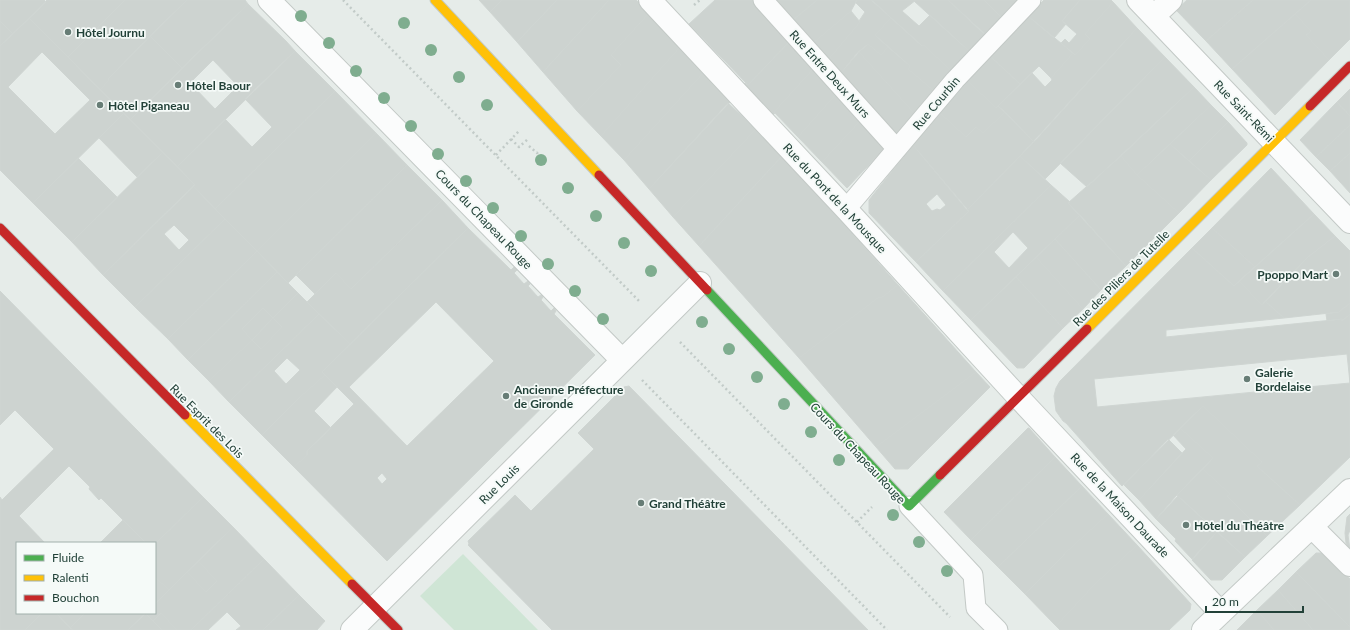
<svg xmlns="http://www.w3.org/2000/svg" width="1350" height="630" font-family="Lato,sans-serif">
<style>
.green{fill:#cfe5d5}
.building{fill:#cdd3d0;stroke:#cfd5d2;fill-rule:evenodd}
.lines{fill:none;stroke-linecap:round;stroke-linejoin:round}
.lane-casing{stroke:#c3c9c6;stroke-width:21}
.street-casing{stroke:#c3c9c6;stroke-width:24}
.fast-casing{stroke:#c2cac6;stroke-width:11}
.slow-casing{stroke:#c2cac6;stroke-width:11}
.jam-casing{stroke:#c2cac6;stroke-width:11}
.path{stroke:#c2cbc8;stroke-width:2.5;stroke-dasharray:2 3;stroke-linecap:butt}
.lane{stroke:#fbfcfc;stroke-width:19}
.street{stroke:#fbfcfc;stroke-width:22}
.fast{stroke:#4caf50;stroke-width:9}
.slow{stroke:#ffc107;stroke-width:9}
.jam{stroke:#c62828;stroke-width:9}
.tree{fill:#7fad8f}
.poi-dot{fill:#677d76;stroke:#f5faf8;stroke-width:1.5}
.labels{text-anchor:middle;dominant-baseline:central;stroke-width:3.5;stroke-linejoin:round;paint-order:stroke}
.poi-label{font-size:12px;font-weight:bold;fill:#224138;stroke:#f5faf8;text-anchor:start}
.street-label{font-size:12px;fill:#224138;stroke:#f5faf8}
</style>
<rect width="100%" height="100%" fill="#e6ece9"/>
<path class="green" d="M463 554 538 630H454L420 596Z"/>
<path class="building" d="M0 0H44L46 2 13 34 0 21Z
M47 0H125L68 57 29 18Z
M125 0H187L108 79 109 80 100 90 68 57Z
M187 0H245L248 4 182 68 150 36Z
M479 0H502L490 12Z
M502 0H557L517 42 490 12Z
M557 0H609L543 72 517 42Z
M609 0H636L649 13 611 55 621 65 577 111 543 72Z
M715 0H752L790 41 748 85 689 24Z
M773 0H817L792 21Z
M817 0H857L851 11 813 43 792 21Z
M857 0H872L891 18 875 35 888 47 881 55 868 44 857 53 841 73 828 60 860 22 859 21 865 12 855 2Z
M871 0H916L902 11 919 26 930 15 969 51 951 71 924 45 922 46 917 41Z
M916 0H948L985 34 969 51 914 1Z
M948 0H984L1001 17 984 34Z
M984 0H1017L1001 17Z
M1044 0H1080L1062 21 1066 24 1054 38 1028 16Z
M1080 0H1111L1113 2 1085 34 1090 39 1075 55 1061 43 1065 39 1069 43 1077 34 1062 21Z
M1187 0H1253L1206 41 1176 10Z
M1253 0H1311L1232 69 1206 41Z
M1311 0H1350V39L1329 60 1306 35 1311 31 1295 14Z
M1113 2 1137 28 1034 142 998 106 1032 73 1045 87 1052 80 1051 78 1073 53 1075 55 1090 39 1085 34Z
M248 4 286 41 295 51 177 167 130 120ZM213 60 238 86 215 109 190 83Z
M851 11 860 22 828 60 813 43Z
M649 13 680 47 601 136 577 111 621 65 611 55Z
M1295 14 1311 31 1306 35 1329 60 1275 115 1232 69Z
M1028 16 1073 53 1051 78 1039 66 1020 84 989 55Z
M29 18 124 113 33 203 0 170V46ZM42 52 90 100 55 134 8 87Z
M891 18 922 46 924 45 951 71 933 90 908 69 910 66 875 35Z
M0 21 13 34 0 46Z
M1137 28 1165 57 1045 179 1020 156Z
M150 36 182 68 130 120 100 90 109 80 108 79Z
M790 41 814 68 774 112 775 113 772 116 742 86 745 83 748 85Z
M868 44 881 55 888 47 910 66 908 69 933 90 914 113 859 52Z
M680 47 704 72 624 160 601 136Z
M295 51 335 91 215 209 193 186 195 185 177 167 225 119 252 147 272 127 245 99Z
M859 52 914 113 897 133 896 134 840 74Z
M989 55 1020 84 996 108 968 81Z
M1165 57 1194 87 1087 187 1060 163Z
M814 68 837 93 798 137 774 112Z
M704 72 731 101 649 189 624 160Z
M968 81 996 108 998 106 1005 112 983 133 976 127 966 137 940 113Z
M1194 87 1211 105 1137 175 1121 156Z
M1350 89V116L1337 102Z
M335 91 376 133 257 251 215 209Z
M837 93 861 120 822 162 798 137Z
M1337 102 1350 116V125L1316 157 1300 140Z
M728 103 756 129 673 217 649 189Z
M1211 105 1228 122 1189 161 1170 144Z
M1005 112 1034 142 967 210 913 145 940 113 966 137 976 127 983 133Z
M124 113 163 152 137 177 99 138Z
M861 120 885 148 847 188 822 162Z
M1228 122 1247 143V145L1211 180 1189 161Z
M1350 125V153L1330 171 1316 157Z
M756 127 783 155 699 246 673 217 756 129H755Z
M376 133 407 165 288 283 257 251Z
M1170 144 1211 180 1179 213 1137 175Z
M913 145 969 211 916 262 869 213V200ZM937 194 946 205 940 210 937 209 932 211 926 204Z
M163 152 195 185 103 275 72 242Z
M1350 153V193L1330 171Z
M783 155 898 285 881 298 879 297 799 358 699 246Z
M1020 156 1051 185 943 291 916 262 969 211 967 210Z
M1121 156 1137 175 1179 213 1126 266 1068 203Z
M78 158 117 197 72 242 33 203Z
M407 165 442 200 351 289 336 273 315 294 296 275Z
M1271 168 1314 214 1255 267 1212 228Z
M1051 185 1070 202 1068 203 1080 215 971 320 943 291ZM1013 232 1028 248 1009 268 994 252Z
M193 186 225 219 135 307 103 275ZM174 225 189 240 179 250 164 234Z
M442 200 468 228 350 344 307 302 336 273 351 289Z
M1314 214 1335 236 1308 257 1262 305 1239 281Z
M1080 215 1126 266 1101 290 1055 239Z
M225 219 257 251 168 339 135 307Z
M468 228 511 270 514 267 517 270 514 273 524 284 528 281 530 284 528 286 538 297 541 295 543 297 541 300 551 311 554 308 556 311 554 314 595 355 387 561 294 467 307 455V451L354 404 322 372ZM436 302 494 361 407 446 349 387ZM382 473 387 479 382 484 377 478Z
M1212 228 1255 267 1234 286 1192 248Z
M1335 236 1350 251V303L1339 312 1284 318 1265 301 1308 257Z
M1055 239 1101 290 1083 309 1036 257Z
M1192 248 1234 286 1239 281 1262 305 1265 301 1284 318 1166 330V337L1342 319V321L1350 314V457L1300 505 1257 466 1262 462 1203 406 1122 486 1066 423 1063 421 1056 411 1054 396 1056 388 1060 381ZM1347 354 1350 383 1097 407 1094 379Z
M257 251 277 272 188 360 168 339Z
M1036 257 1083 309 1063 328 1016 277Z
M277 272 298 293 273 318 263 308 242 329 252 340 209 381 188 360Z
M1016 277 1063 328 1024 368H1017L971 320Z
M898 285 976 372 876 447 799 358 879 297 881 298Z
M0 291 203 497 155 544 146 543 101 498 99 500 89 489 90 487 69 466 19 516 45 543H17V613H42L25 630H0V497L2 500 54 449 15 410 0 425Z
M298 293 319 314 229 402 209 381 252 340 261 349 282 327 273 318Z
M1350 303V314L1342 321V319L1327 321 1326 314 1339 312Z
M263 308 273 318 252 340 242 329Z
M319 314 350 344 322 372 325 375 300 397 262 435 229 402ZM287 358 300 370 286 384 274 371Z
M273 318 282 327 261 349 252 340Z
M976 372 990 387 908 469H895L876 447Z
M325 375 337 387 314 411 331 428 307 451V455L294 467 262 435 300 397Z
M629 386 868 630H552L468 545 469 544 468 541 515 495 531 511 594 449 578 433 624 387Z
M1203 406 1262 462 1257 466 1300 505 1267 536 1227 496 1230 494 1203 469 1213 458 1180 428Z
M1028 428H1029L1055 457 971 540 944 512Z
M1180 428 1213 458 1177 495 1156 519 1139 500 1186 449 1173 435Z
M1168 439 1182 453 1139 500 1124 485Z
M1055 457 1082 486 998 567 971 540Z
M1203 469 1230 494 1227 496 1267 536 1245 557 1177 495Z
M1082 486 1108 514 1064 554V555L1025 594 998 567Z
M1178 496 1217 532 1192 559 1175 541 1176 539 1156 519Z
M203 497 233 527 169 590 155 577V544Z
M1108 514 1137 545 1094 585 1056 626 1025 594 1064 555V554Z
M1350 514V530L1348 535 1350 550 1346 543 1345 533 1347 517Z
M123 520 146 543H100Z
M233 527 264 559 191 630H176V629L161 613 153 621 145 613H155V604L187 572 206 592 217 581 198 561Z
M1217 532 1245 557 1222 580H1211L1192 560Z
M1137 545 1191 604 1190 610 1169 630H1060L1056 626 1094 585Z
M1316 553H1322L1350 579V627L1296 572Z
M264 559 299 595 263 630H236L241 626 227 612 208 630H191Z
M198 561 217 581 206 592 187 572Z
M1296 572 1350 627V630H1313L1278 590Z
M155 577 169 590 155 604Z
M1278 590 1313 630H1274L1257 610Z
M299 595 325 621 317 630H263Z
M1257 610 1274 630H1237Z
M42 613H56L73 630H25Z
M56 613H85L70 628Z
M85 613H146L128 630H73L70 628Z
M145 613 162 630H128Z
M161 613 176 629V630H162L153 621Z"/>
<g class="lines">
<g class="lane-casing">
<path id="lane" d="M763 0 897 149
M846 209 955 80 1031 0
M909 506 973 575 976 608 998 630"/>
</g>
<g class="street-casing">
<path id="street" d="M269 0 622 360
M650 0 846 209 1018 397 1221 613
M1138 0 1350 222
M1154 16 1171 0
M1312 527 1350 565
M352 630 700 283
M1203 630 1350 490"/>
</g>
<g class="fast-casing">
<path id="fast" d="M707 290 909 506 940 475"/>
</g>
<g class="slow-casing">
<path id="slow" d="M435 0 599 175
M1087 329 1310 106
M185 415 352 584"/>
</g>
<g class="jam-casing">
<path id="jam" d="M1310 106 1350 66
M599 175 707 290
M0 228 185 415
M940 475 1087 329
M352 584 398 630"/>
</g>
<path class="path" d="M343 0 641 303
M694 5 700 0
M511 139 519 147 528 139
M529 146 537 153 538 152
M496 155 519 131
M680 342 950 617
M642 380 887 630
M857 522 872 507"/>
<use href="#lane" class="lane"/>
<use href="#street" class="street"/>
<use href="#fast" class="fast"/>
<use href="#slow" class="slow"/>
<use href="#jam" class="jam"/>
</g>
<g class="tree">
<circle cx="301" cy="16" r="6"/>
<circle cx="404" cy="23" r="6"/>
<circle cx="329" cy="43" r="6"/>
<circle cx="431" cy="50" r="6"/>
<circle cx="356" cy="71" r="6"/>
<circle cx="459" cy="77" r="6"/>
<circle cx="384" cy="98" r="6"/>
<circle cx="487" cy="105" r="6"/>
<circle cx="411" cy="126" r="6"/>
<circle cx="438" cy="154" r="6"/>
<circle cx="541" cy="160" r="6"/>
<circle cx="466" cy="181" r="6"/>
<circle cx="568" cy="188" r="6"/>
<circle cx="493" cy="208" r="6"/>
<circle cx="596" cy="216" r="6"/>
<circle cx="521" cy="236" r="6"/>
<circle cx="624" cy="243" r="6"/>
<circle cx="548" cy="264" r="6"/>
<circle cx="651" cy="271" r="6"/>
<circle cx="575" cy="291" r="6"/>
<circle cx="603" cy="319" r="6"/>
<circle cx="702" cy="322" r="6"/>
<circle cx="729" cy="349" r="6"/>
<circle cx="757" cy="377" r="6"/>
<circle cx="784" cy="404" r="6"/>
<circle cx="811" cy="432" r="6"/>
<circle cx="839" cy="460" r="6"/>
<circle cx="893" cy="515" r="6"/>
<circle cx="919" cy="542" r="6"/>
<circle cx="947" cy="571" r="6"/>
</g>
<g class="poi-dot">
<circle cx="68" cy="32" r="4"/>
<circle cx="178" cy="85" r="4"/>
<circle cx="100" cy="105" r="4"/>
<circle cx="1336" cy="274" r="4"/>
<circle cx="1247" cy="379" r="4"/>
<circle cx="506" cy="396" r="4"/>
<circle cx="641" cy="503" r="4"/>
<circle cx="1186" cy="525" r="4"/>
</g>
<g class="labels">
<g class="poi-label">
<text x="76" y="32">Hôtel Journu</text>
<text x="186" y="85">Hôtel Baour</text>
<text x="108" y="105">Hôtel Piganeau</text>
<text x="1328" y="274" text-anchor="end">Ppoppo Mart</text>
<text x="1255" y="372">Galerie<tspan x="1255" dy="14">Bordelaise</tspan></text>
<text x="514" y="389">Ancienne Préfecture<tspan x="514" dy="14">de Gironde</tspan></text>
<text x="649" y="503">Grand Théâtre</text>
<text x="1194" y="525">Hôtel du Théâtre</text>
</g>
<g class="street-label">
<text transform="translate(830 74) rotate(48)">Rue Entre Deux Murs</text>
<text transform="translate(936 103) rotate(-50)">Rue Courbin</text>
<text transform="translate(1244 111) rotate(46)">Rue Saint-Rémi</text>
<text transform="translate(835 198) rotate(47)">Rue du Pont de la Mousque</text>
<text transform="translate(484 219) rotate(46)">Cours du Chapeau Rouge</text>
<text transform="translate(1121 278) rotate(-45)">Rue des Piliers de Tutelle</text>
<text transform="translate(207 421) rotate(45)">Rue Esprit des Lois</text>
<text transform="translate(858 453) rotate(47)">Cours du Chapeau Rouge</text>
<text transform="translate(499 484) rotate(-45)">Rue Louis</text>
<text transform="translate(1120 505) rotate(47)">Rue de la Maison Daurade</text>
</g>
</g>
<rect x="16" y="542" width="140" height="72" fill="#f5faf8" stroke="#a1b0ab"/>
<rect x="24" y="555" width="20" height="6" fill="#4caf50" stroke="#a1b0ab"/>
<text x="52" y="562" font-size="12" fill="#224138">Fluide</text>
<rect x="24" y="575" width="20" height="6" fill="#ffc107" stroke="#a1b0ab"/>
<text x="52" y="582" font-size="12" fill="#224138">Ralenti</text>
<rect x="24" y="595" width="20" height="6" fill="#c62828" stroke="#a1b0ab"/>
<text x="52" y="602" font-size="12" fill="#224138">Bouchon</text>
<path d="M1206 606v6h97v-6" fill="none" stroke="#224138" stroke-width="2"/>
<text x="1212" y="606" font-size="12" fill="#224138" stroke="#f5faf8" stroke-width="3" paint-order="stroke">20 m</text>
</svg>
